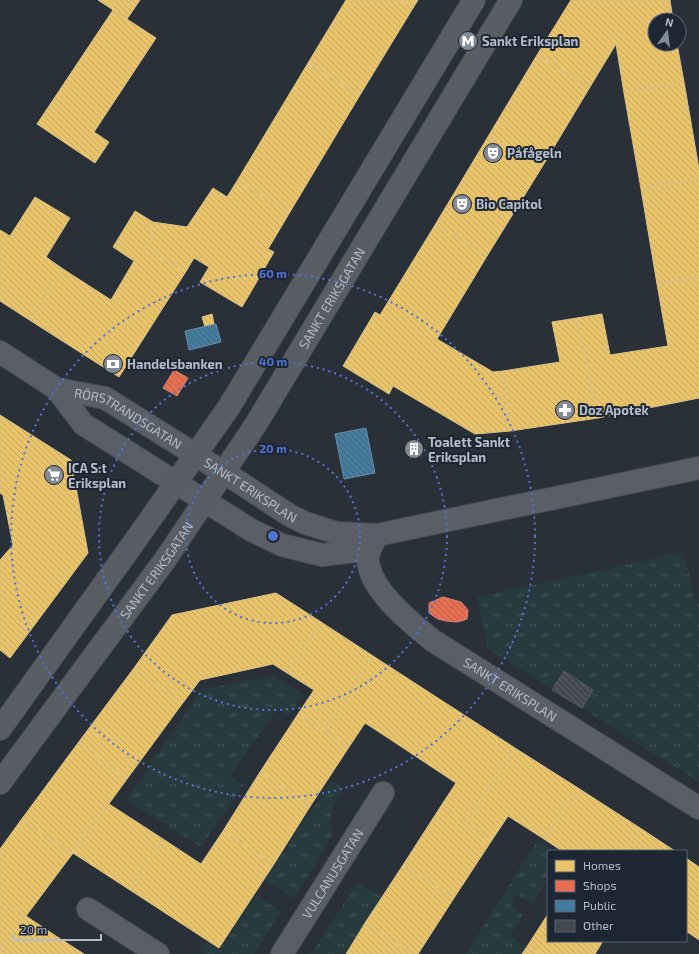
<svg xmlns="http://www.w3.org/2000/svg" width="699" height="954" font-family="'Exo 2',sans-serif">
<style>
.grass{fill:url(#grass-tufts)}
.homes{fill:url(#homes-back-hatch);stroke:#d9c286}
.shops{fill:url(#shops-back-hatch);stroke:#d88675}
.public{fill:url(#public-back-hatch);stroke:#668eaa}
.building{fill:url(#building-back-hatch);stroke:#52575f}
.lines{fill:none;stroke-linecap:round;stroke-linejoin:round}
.street-casing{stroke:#484c53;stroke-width:24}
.secondary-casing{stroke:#484c53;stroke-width:24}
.street{stroke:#5a5e66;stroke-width:22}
.secondary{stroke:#595d64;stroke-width:22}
.ring{fill:none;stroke:#5274d3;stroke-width:2;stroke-dasharray:2 4}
.labels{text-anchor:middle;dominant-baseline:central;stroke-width:4;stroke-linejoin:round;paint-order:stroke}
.poi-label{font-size:13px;font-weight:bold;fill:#b4bcc9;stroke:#1d2633;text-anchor:start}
.street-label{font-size:13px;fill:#b4bcc9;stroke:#1d2633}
.centre{fill:#5274d3;stroke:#1d2633;stroke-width:2}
.ring-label{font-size:12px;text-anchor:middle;font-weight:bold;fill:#5274d3;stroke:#1d2633;stroke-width:4;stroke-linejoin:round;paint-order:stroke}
</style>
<defs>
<pattern id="grass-tufts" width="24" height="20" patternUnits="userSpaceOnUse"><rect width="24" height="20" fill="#273a3e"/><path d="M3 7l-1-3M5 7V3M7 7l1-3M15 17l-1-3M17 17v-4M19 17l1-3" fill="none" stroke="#445559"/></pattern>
<pattern id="homes-back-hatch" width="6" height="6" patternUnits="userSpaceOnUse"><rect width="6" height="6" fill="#e9c46a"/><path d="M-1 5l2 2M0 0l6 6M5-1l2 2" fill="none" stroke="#c5a861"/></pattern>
<pattern id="shops-back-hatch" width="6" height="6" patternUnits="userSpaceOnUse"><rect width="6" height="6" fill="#e76f51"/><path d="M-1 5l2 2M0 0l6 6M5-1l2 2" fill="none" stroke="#bb614c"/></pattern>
<pattern id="public-back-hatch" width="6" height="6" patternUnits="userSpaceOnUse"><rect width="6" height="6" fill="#457b9d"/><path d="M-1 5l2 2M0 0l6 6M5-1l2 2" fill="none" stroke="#40647b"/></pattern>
<pattern id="building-back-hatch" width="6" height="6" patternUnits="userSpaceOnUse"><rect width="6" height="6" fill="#444950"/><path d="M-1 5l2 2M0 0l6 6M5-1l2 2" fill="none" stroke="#5d6168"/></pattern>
</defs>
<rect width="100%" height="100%" fill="#2a3038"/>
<path class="grass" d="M684 552 696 603H699V782L488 649 477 597Z
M273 676 303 694 289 716 278 708 230 776 244 784 201 847 126 800 202 689Z
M331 781 343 788 331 812 332 836 294 899 265 880Z
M538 839 555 851H548V879L532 904 516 894 511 906 523 915 510 936 526 947 521 954H466Z
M357 883 382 897 345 954H311Z
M256 895 281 911 254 954H205L200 951 208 941 221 949Z"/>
<path class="homes" d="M98 0H140L127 19Z
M346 0H401L413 8 360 95 308 63Z
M401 0H418L413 8Z
M571 0H670L673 20H655V44H677L684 82 624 93 616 44 590 87 537 55Z
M113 10 156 38 94 132 109 142 95 163 37 124Z
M537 55 590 87 542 167 489 135Z
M308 63 360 95 290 212 237 181Z
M684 82 699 169V179L641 189 624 93Z
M489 135 542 167 487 256 435 225Z
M699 179V277L657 284 641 189Z
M237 181 290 212 268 249 274 252 242 307 200 282 209 267 194 258 185 273 149 250 153 222 187 227 213 188 227 197Z
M35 197 70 218 46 257 63 269 31 321 0 301V230L10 236Z
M135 211 153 222 149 250 185 273 119 377 31 321 63 269 111 300 134 261 113 247Z
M435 225 487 256 437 339 493 372 503 371 510 431 475 434 393 386 389 394 343 366 375 312 380 315Z
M699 277V398L598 418 577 318 602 314 610 355 668 346 657 284Z
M212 314 214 324 205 327 202 317Z
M577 318 598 418 510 431 503 371 560 362 552 322Z
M0 415 71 460 88 553 10 658 0 650V560L13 545 3 495 0 493Z
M276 593 321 622 287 673 273 664 200 680 182 704 134 668 172 615Z
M321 622 373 656 324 731 298 714 314 690 287 673Z
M373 656 515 748 467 823 441 806 456 783 376 730 365 723 349 747 324 731Z
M134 668 182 704 127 779 78 743Z
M298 714 349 747 311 805 260 772Z
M78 743 127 779 73 853 21 820Z
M515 748 578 788 544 839 508 816 492 840 467 823Z
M260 772 311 805 274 864 223 831Z
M578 788 640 828 625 851H562L544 839Z
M109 804 163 839 130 890 73 853Z
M441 806 492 840 454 898 403 865Z
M21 820 73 853 26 916 0 900V849Z
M640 828 675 851H625Z
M223 831 274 864 219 948 130 890 163 839 201 864Z
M686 858 699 867V940L686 931Z
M403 865 454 898 418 954H413L365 923Z
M0 900 26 916 0 951Z
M548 914V941H603L595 954H541L528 945Z
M26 916 59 938 84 954H0V951Z
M365 923 413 954H346Z
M528 945 541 954H522Z"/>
<path class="shops" d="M174 370 188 378 177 396 163 388Z
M443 597 461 602 468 610 467 619 458 622 446 621 438 619 429 613V603Z"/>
<path class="public" d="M216 324 221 342 189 350 185 331Z
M366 428 375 473 344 479 335 434Z"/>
<path class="building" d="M419 440 422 456 410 458 407 442Z
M564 671 593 690 582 708 552 690Z"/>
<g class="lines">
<g class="street-casing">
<g id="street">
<path d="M0 352 57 389 83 424 251 530 282 545 322 555 355 551 377 535"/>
<path id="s1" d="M57 389 105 398 239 482 289 515 305 523 337 533 377 535 699 468"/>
<path id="s2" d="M377 535C373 543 367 552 368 561 371 591 410 622 432 640L699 808"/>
<path d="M88 909 158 954"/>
<path id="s3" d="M282 954 383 793"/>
</g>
</g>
<g class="secondary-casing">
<g id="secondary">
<path d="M0 729 135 541 229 407 474 0"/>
<path id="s4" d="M0 783 165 560 256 424 511 0"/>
</g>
</g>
<use href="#street" class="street"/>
<use href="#secondary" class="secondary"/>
</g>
<g class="ring">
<circle cx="273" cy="536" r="87"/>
<circle cx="273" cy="536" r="174"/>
<circle cx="273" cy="536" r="262"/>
</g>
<defs>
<g id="metro-disc" transform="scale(1)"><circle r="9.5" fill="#848b96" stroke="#1d2633"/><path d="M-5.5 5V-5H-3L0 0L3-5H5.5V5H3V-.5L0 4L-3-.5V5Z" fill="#fff"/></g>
<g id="theatre-disc" transform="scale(1)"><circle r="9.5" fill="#848b96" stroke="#1d2633"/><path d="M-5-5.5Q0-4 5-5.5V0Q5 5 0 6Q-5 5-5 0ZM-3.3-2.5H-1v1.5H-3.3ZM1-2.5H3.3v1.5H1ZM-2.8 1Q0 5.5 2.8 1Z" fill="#fff"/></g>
<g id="bank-disc" transform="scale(1)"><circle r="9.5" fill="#848b96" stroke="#1d2633"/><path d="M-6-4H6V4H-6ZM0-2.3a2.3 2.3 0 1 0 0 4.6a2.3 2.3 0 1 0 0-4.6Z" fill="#fff"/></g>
<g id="pharmacy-disc" transform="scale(1)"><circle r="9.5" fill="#848b96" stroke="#1d2633"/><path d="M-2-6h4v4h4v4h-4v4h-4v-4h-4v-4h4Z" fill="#fff"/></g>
<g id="building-disc" transform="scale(1)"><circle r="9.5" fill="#848b96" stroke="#1d2633"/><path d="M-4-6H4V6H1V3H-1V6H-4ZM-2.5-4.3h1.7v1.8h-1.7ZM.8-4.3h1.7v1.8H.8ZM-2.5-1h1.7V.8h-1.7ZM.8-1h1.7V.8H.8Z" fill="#fff"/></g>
<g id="supermarket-disc" transform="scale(1)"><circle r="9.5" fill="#848b96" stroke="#1d2633"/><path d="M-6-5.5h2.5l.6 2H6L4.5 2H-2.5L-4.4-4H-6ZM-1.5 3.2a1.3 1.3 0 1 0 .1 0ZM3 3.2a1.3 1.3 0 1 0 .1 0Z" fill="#fff"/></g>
</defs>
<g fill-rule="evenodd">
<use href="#metro-disc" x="468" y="41"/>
<use href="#theatre-disc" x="493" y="153"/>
<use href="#theatre-disc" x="462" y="204"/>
<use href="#bank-disc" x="113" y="364"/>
<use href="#pharmacy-disc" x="565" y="410"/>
<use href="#building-disc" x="414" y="449"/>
<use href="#supermarket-disc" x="54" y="475"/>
</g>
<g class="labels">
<g class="poi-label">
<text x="482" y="41">Sankt Eriksplan</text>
<text x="507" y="153">Påfågeln</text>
<text x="476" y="204">Bio Capitol</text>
<text x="127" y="364">Handelsbanken</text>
<text x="579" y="410">Doz Apotek</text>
<text x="428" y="442">Toalett Sankt<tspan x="428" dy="15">Eriksplan</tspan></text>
<text x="68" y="468">ICA S:t<tspan x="68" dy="15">Eriksplan</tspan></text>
</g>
<g class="street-label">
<text stroke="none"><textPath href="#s4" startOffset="588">SANKT ERIKSGATAN</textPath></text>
<text stroke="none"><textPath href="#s1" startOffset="78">RÖRSTRANDSGATAN</textPath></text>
<text stroke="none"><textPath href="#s1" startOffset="221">SANKT ERIKSPLAN</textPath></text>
<text stroke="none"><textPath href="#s4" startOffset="264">SANKT ERIKSGATAN</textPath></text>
<text stroke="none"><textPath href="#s2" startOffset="224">SANKT ERIKSPLAN</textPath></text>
<text stroke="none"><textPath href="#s3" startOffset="95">VULCANUSGATAN</textPath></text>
</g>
</g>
<circle cx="273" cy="536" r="6" class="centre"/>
<g class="ring-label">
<text x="273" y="278">60 m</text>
<text x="273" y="366">40 m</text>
<text x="273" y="453">20 m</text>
</g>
<rect x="547" y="850" width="140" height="92" fill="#1d2633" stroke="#59626f"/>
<rect x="555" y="860" width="20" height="12" fill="#e9c46a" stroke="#59626f"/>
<text x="583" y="870" font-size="12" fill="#b4bcc9">Homes</text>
<rect x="555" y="880" width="20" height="12" fill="#e76f51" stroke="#59626f"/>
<text x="583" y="890" font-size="12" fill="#b4bcc9">Shops</text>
<rect x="555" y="900" width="20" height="12" fill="#457b9d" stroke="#59626f"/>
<text x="583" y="910" font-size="12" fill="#b4bcc9">Public</text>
<rect x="555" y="920" width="20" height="12" fill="#444950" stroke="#59626f"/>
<text x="583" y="930" font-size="12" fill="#b4bcc9">Other</text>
<g transform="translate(667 32) rotate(14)"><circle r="19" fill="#1d2633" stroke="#59626f"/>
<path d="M0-3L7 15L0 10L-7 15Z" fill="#848b96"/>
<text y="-6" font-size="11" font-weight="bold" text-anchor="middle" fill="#b4bcc9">N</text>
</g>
<path d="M14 934v6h87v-6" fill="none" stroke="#b4bcc9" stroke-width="2"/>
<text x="20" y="934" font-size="12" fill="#b4bcc9" stroke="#1d2633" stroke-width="3" paint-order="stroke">20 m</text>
</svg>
